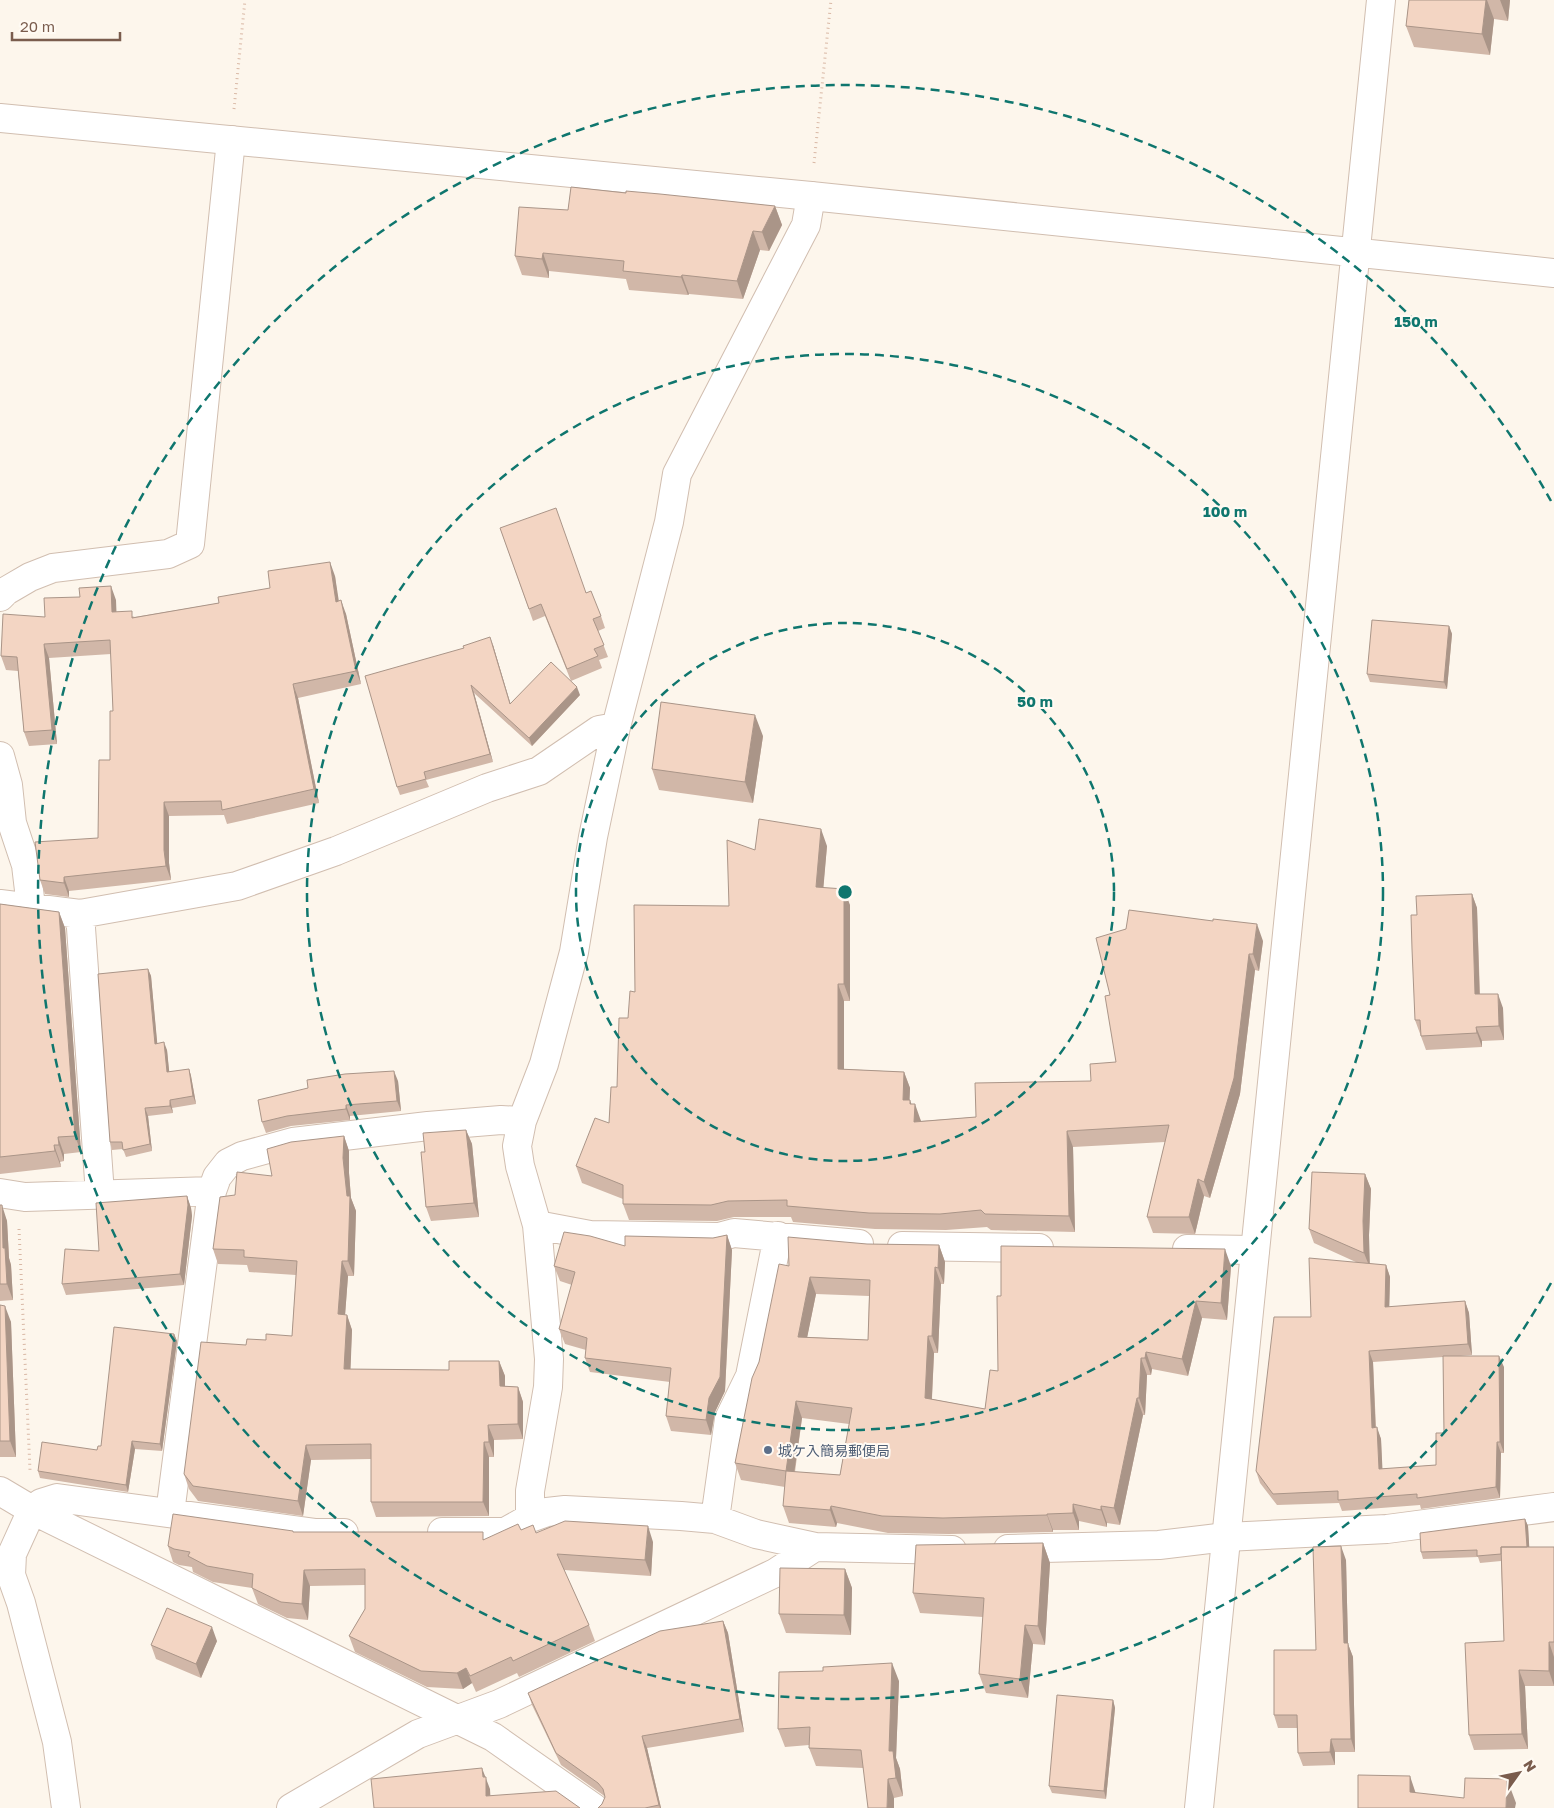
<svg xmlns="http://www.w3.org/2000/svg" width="1554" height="1808" font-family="'Golos Text','Noto Sans JP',sans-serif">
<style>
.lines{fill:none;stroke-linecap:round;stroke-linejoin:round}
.minor-casing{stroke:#d1beb0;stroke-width:30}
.tertiary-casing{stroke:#d1beb0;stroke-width:30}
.path{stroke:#d9b8a5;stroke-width:3;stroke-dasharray:1 4;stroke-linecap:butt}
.minor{stroke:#fff;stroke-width:28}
.tertiary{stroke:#fff;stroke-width:28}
.wall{fill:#d1b7a8;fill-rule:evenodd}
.shaded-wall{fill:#aa9588}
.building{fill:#f3d5c3;stroke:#aa9588;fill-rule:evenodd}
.ring{fill:none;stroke:#0f766e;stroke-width:2.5;stroke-dasharray:9 6}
.service-dot{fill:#5c6f8a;stroke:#fffaf3;stroke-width:2}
.labels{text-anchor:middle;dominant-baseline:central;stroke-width:4;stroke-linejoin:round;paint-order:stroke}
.service-label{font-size:14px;fill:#4e5e75;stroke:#fffaf3;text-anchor:start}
.centre{fill:#0f766e;stroke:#fffaf3;stroke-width:2.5}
.ring-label{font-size:15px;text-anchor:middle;font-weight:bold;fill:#0f766e;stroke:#fffaf3;stroke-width:4;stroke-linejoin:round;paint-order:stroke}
</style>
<rect width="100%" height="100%" fill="#fdf6ec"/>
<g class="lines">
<g class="minor-casing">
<path id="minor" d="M0 597 6 591 30 577 53 568 168 554 190 544 231 140
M0 756 8 785 12 823 26 865 31 907
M0 904 80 914 237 886 336 851 487 788 539 771 599 730 616 727
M80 914 100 1194
M0 1193 25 1197 212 1191 217 1177 228 1163 242 1156 293 1142 428 1126 501 1120 522 1121
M537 1225 590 1235 719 1237 734 1233 859 1244
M902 1246 1039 1248
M1187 1249 1255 1250
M0 1491 32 1510 493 1737 594 1808
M170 1513 212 1191
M530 1518V1491L548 1387 549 1359 537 1225 520 1166 517 1146 522 1121 544 1064 574 952 593 837 616 727 669 522 677 474 806 225 811 196
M715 1519 729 1419 750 1376 778 1236
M442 1532H505L530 1518 547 1512 565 1510 681 1516 715 1519 756 1534 815 1547 952 1550
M1008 1549 1159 1545 1226 1537 1387 1529 1554 1507
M66 1808 57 1742 21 1603 11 1575 12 1554 32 1510 41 1503 57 1498 316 1533H344
M291 1808 418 1734 499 1704 775 1573 815 1547"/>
</g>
<g class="tertiary-casing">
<path id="tertiary" d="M0 118 811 196 1554 273
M1199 1808 1381 0"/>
</g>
<path class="path" d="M234 109 245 0
M814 163 831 0
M19 1229 30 1470"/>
<use href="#minor" class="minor"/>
<use href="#tertiary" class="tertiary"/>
</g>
<path class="wall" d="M1409 0H1510L1508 21 1494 19 1490 55 1414 47 1406 26Z
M626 193 775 206 782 225 769 251 760 250 743 299 689 294 688 295 629 290 626 279 549 271V278L522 275 515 256 568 210Z
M500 528 586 592 601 616 605 628 598 631 608 657 599 660 602 668 571 681 545 616 533 621Z
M335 576 338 601 346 614 361 684 298 698 319 803 227 824 224 815 169 816V863L171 880 69 891V897L45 894 40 880 98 838 110 760 113 711 111 654 49 658 57 744 29 746 24 732 18 671 6 670 1 656 45 617 116 600V612L135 617 219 603Z
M1449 626 1452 634 1447 689 1370 682 1367 674Z
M493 645 510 704 580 695 532 746 474 693 493 762 426 780 429 787 400 795 397 787Z
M763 736 753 803 659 790 652 769Z
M827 846 823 888 850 905V1001H844V1069L904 1072 910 1088 909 1100 921 1121 976 1117 1091 1081 1116 1062 1110 995 1263 941 1259 971 1255 970 1240 1094 1210 1198 1204 1196 1195 1234 1153 1233 1147 1217 1165 1142 1073 1147 1075 1232 991 1230 987 1227 946 1230 875 1229 793 1222 791 1217H734L717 1221 629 1220 623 1204V1199L582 1183 576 1166 609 1123 617 1087 628 1018 635 992 729 906 755 850Z
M1472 894 1477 908 1480 994 1503 1008 1504 1040 1482 1041V1047L1426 1050 1415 1020 1417 915Z
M0 904 59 912 65 928 81 1152 64 1154V1161L60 1162 61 1167 0 1174Z
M148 969 151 976 157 1043 167 1050 169 1072 189 1069 191 1076 196 1104 172 1108 173 1113 148 1116 152 1151 126 1157 123 1149 112 1150 110 1142Z
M398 1081 401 1111 350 1116V1120L291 1126 266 1133 262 1122Z
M466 1130 472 1144 479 1217 431 1221 426 1207 425 1152Z
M344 1136 349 1151V1173L351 1198 356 1211 354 1276H348L345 1315H347L352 1330 350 1369 449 1370 499 1361 505 1376V1386L518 1387 523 1402V1439L494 1440V1457H489V1516L376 1517 371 1502V1459L311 1460 303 1516 198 1501 189 1489 184 1474 246 1345 266 1340 292 1336 296 1275 249 1272 247 1265 218 1264 213 1249 235 1195 272 1176Z
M1365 1174 1371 1189 1369 1235V1264L1386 1265 1390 1277 1389 1307 1465 1301 1469 1313 1472 1355 1460 1356 1504 1367V1453H1501L1500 1498 1421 1509 1420 1505 1342 1511 1339 1503 1277 1505 1260 1483 1256 1471 1311 1317 1358 1263 1314 1243 1309 1229ZM1443 1357 1444 1433 1436 1465 1382 1469 1381 1439 1376 1427 1373 1362Z
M187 1196 191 1208 192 1216 184 1285 66 1295 62 1284 99 1251Z
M0 1205 7 1221 9 1258 11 1265 13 1300 0 1301Z
M727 1235 732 1250 725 1391 715 1412 711 1435 671 1431 666 1416 670 1382 590 1372 585 1358 586 1350 565 1344 559 1329 572 1285 560 1281 554 1266 625 1246 713 1238Z
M867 1244 939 1245 945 1262 944 1284H941L938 1353H934L932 1399 985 1409 998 1371 1001 1296 1231 1266 1227 1320 1202 1318 1188 1376 1152 1369 1151 1375H1147L1145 1415H1143L1120 1525 1107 1523V1527L1079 1521V1530H1053V1532L949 1534 888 1533 837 1523 836 1527 789 1523 783 1506 785 1487 741 1480 735 1463 759 1362 789 1266ZM816 1294 869 1296 868 1340 807 1337ZM802 1418 849 1424 840 1475 795 1472Z
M0 1305 11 1322 16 1457H0Z
M174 1334 177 1341 162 1451 135 1449 128 1492 40 1478 38 1471 97 1450 101 1446Z
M1525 1519 1528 1526 1529 1547H1554V1686H1525L1528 1749 1474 1750 1469 1735 1504 1641 1501 1561 1480 1563 1478 1557 1423 1559 1421 1552Z
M521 1530 536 1533 653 1542 651 1576 564 1570 589 1625 595 1641 519 1677 517 1673 476 1692 472 1683 463 1689 427 1687 355 1652 349 1636 365 1609V1585L310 1586 308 1620 287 1618 258 1604 252 1588 213 1582 193 1572 192 1567 179 1565 173 1562 168 1546 294 1532 485 1539Z
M1043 1543 1050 1563 1045 1645 1033 1644 1028 1698 986 1693 979 1674 983 1617 920 1613 913 1593Z
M1346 1560 1348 1644 1353 1657 1355 1752H1335V1765L1303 1766 1298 1753 1297 1728H1278L1274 1715 1316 1650Z
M845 1569 852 1588 851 1635 786 1633 779 1614Z
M723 1621 728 1633 744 1732 647 1748 661 1808H598L602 1804 605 1797 603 1795 561 1765 532 1705 528 1693Z
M217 1641 201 1678 156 1659 151 1645Z
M899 1681 896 1758 900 1769 903 1796 894 1798 863 1768 816 1766 809 1748V1745L785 1747 778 1729Z
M1113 1700 1115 1708 1106 1799 1052 1793 1049 1786Z"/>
<path class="shaded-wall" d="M1486 0H1487L1494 19 1490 55 1482 34Z
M1500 0H1510L1508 21Z
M775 206 782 225 769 251 762 232Z
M753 231 760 250 743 299 737 281Z
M543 253 549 271V278L542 259Z
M682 275 689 294 688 295 681 277Z
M330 562 335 576 341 615 336 602Z
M111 586 116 600 117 626 112 612Z
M341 600 346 614 361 684 356 671Z
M1449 626 1452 634 1447 689 1444 682Z
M490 637 493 645 513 712 510 704Z
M44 644 49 658 57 744 52 730Z
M293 684 298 698 319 803 314 789Z
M471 685 474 693 493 762 490 754Z
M577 687 580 695 532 746 529 738Z
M755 715 763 736 753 803 745 782Z
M164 802 169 816V863L171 880 166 866 164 850Z
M821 829 827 846 822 904 816 887Z
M64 877 69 891V897L64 883Z
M844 889 850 905V1001L844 984Z
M1472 894 1477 908 1480 1008 1475 994Z
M59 912 65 928 81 1152 75 1136Z
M1257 924 1263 941 1259 971 1253 954Z
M1249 954 1255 970 1240 1094 1210 1198 1204 1182Z
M148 969 151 976 158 1051 155 1044Z
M838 984 844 1001V1085L838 1069Z
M1498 994 1503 1008 1504 1040 1499 1026Z
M1476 1027 1482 1041V1047L1477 1033Z
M164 1042 167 1050 170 1079 167 1072Z
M189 1069 191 1076 196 1104 193 1096Z
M394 1071 398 1081 401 1111 397 1101Z
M904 1072 910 1088 909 1116 903 1100Z
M170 1100 172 1108 173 1113 170 1106Z
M910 1100 914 1112 915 1104 921 1121 920 1138 914 1122 910 1104Z
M346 1105 350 1116V1120L346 1109Z
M145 1108 148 1116 152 1151 150 1144Z
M466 1130 472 1144 479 1217 474 1203Z
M1067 1131 1073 1147 1075 1232 1069 1216Z
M344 1136 349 1151V1173L351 1198 356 1211 354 1276 348 1261 347 1196 343 1158Z
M58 1137 64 1154V1161L59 1145Z
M54 1145 60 1162 61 1167 55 1151Z
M1365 1174 1371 1189 1369 1235 1370 1268 1364 1253 1363 1221Z
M1198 1179 1204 1196 1195 1234 1189 1217Z
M187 1196 191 1208 192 1216 184 1285 180 1274Z
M2 1205 7 1221 9 1258 11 1265 13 1300 7 1284 3 1248Z
M727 1235 732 1250 725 1391 715 1412 711 1435 706 1420 709 1398Z
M939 1245 945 1262 944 1284 938 1268Z
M1225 1249 1231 1266 1227 1320 1221 1303Z
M342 1261 348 1276 344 1329 338 1314Z
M1386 1265 1390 1277 1389 1319 1385 1307Z
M935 1267 941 1284 938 1353 932 1336Z
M810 1277 816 1294 804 1353 798 1337Z
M1196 1301 1202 1318 1188 1376 1182 1359Z
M1465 1301 1469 1313 1472 1355 1468 1344Z
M5 1306 11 1322 16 1457 10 1441Z
M347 1315 352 1330 350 1384 344 1369Z
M174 1334 177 1341 162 1451 160 1444Z
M928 1336 934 1353 931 1415 925 1398Z
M1369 1351 1373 1362 1376 1439 1372 1428Z
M1146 1352 1152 1369 1151 1375 1145 1358Z
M1499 1356 1504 1367V1453L1500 1442Z
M1141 1358 1147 1375 1145 1415 1139 1398Z
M499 1361 505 1376V1401L500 1386Z
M518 1387 523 1402V1439L518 1424Z
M1137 1398 1143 1415 1120 1525 1114 1508Z
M796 1401 802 1418 792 1488 786 1471Z
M488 1425 494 1440V1457L489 1442Z
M1377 1427 1381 1439 1383 1480 1379 1469Z
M132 1441 135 1449 128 1492 126 1485Z
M484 1442 489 1457V1516L483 1502Z
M1497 1442 1501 1453 1500 1498 1496 1487Z
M306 1445 311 1460 303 1516 298 1501Z
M1073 1504 1079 1521V1530L1073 1513Z
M831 1506 837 1523 836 1527 830 1510Z
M1101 1506 1107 1523V1527L1101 1510Z
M1047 1514 1053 1530V1532L1047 1515Z
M1525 1519 1528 1526 1530 1559 1527 1552Z
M648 1526 653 1542 651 1576 645 1560Z
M1043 1543 1050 1563 1045 1645 1038 1626Z
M1341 1546 1346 1560 1348 1644 1353 1657 1355 1752 1351 1739 1344 1643Z
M845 1569 852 1588 851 1635 844 1615Z
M304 1570 310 1586 308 1620 302 1604Z
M723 1621 728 1633 744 1732 740 1719Z
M1025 1625 1033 1644 1028 1698 1020 1679Z
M212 1627 217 1641 201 1678 196 1664Z
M1549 1642 1554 1657V1686L1549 1671Z
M892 1663 899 1681 896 1758 900 1769 903 1796 896 1778 889 1751Z
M466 1668 472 1683 463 1689 457 1673Z
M1519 1670 1525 1686 1528 1749 1522 1734Z
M1113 1700 1115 1708 1106 1799 1104 1791Z
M642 1736 647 1748 661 1808H660L659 1805Z
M1331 1739 1335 1752V1765L1330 1752Z
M482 1768 490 1789 491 1808 486 1796Z
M1410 1776 1418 1800 1410 1792Z
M888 1779 894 1798V1808H887Z
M1507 1779 1516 1803 1515 1808H1506Z"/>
<path class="building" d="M1409 0H1486L1482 34 1406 26Z
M571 187 626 193V191L660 194 775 206 762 232 753 231 737 281 682 275 681 277 623 271 624 261 543 253 542 259 515 256 519 207 568 210Z
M556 508 586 593 591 591 601 616 593 619 604 645 594 649 598 656 567 669 541 604 529 609 500 528Z
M330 562 336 602 341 600 356 671 293 684 314 789 222 810 221 801 164 802V850L166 866 64 877V883L40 880 35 842 98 838 99 760H110V711H113L110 640 44 644 52 730 24 732 17 657 1 656 3 614 45 617 44 598 80 597 79 588 111 586 112 612 132 611V618L219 603 218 597 270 588 268 571Z
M1372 620 1449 626 1444 682 1367 674Z
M490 637 510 704 551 662 577 687 529 738 471 685 490 754 424 772 426 779 397 787 365 676 464 648 463 646Z
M661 702 755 715 745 782 652 769Z
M759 819 821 829 816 887 844 889V984H838V1069L904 1072 903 1100H910V1104H915L914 1122 976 1117 975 1083 1091 1081 1090 1064 1116 1062 1105 996 1110 995 1096 938 1126 929 1129 910 1213 921V919L1257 924 1253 954H1249L1234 1078 1204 1182 1198 1179 1189 1217H1147L1169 1125 1067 1131 1069 1216 985 1214 981 1210 940 1214 869 1213 787 1206V1200L728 1201 711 1205 623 1204V1185L576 1166 595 1118 609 1123 611 1087H617L619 1018H628L630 991 635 992 634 905 729 906 727 840 755 850Z
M1472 894 1475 994H1498L1499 1026 1476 1027 1477 1033 1421 1036 1420 1020H1415L1412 949 1411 915H1417L1416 896Z
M0 904 59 912 75 1136 58 1137 59 1145H54L55 1151 0 1157Z
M148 969 155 1044 164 1042 167 1072 189 1069 193 1096 170 1100V1106L145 1108 150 1144 123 1150 122 1142H110L98 974Z
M394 1071 397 1101 346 1105V1109L287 1116 262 1122 258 1100 308 1088 307 1080 345 1074Z
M466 1130 474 1203 426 1207 421 1152H425L423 1133Z
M344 1136 343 1158 347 1196H350L348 1261H342L338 1314 347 1315 344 1369 449 1370V1361H499L500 1386 518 1387V1424L488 1425 489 1442H484L483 1502H371V1444L306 1445 298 1501 193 1486 184 1474 201 1342 246 1345 247 1339 266 1340V1334L292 1336 297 1261 244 1257V1250L213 1249 220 1197 235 1195 237 1172 272 1176 267 1149 291 1142Z
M1312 1172 1365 1174 1363 1221 1364 1253 1309 1229Z
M187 1196 188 1205 180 1274 62 1284 65 1249 99 1251 96 1203Z
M0 1205H2L3 1248H5L7 1284H0Z
M564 1232 590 1236 625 1246V1236L713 1238 727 1235 720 1377 709 1398 706 1420 666 1416 671 1368 585 1358 587 1338 559 1329 575 1272 554 1266Z
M788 1237 867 1244 939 1245 938 1268 935 1267 932 1336H928L925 1398 985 1409 990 1370 998 1371 997 1296H1001V1246L1225 1249 1221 1303 1196 1301 1182 1359 1146 1352 1145 1358H1141L1139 1398H1137L1114 1508 1101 1506V1510L1073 1504V1513L1047 1514V1515L943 1518 882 1516 831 1506 830 1510 783 1506 786 1471 735 1463 752 1378 759 1362 779 1264 789 1266ZM810 1277 870 1280 868 1340 798 1337ZM796 1401 852 1408 840 1475 786 1471Z
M1309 1258 1386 1265 1385 1307 1465 1301 1468 1344 1369 1351 1372 1428 1377 1427 1379 1469 1436 1465V1433H1444L1443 1356H1499L1500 1442H1497L1496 1487 1417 1498V1494L1338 1500V1491L1273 1494 1256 1471 1274 1317H1311Z
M0 1305 5 1306 10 1441H0Z
M114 1327 174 1334 160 1444 132 1441 126 1485 38 1471 42 1442 97 1450 98 1446H101Z
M173 1514 293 1531V1532H483V1540L518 1524 521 1530 533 1525 536 1533 565 1521 648 1526 645 1560 557 1554 589 1625 513 1661 511 1657 470 1676 466 1668 457 1673 421 1671 349 1636 365 1609V1569L304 1570 302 1604 281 1602 252 1588 253 1574 207 1566 188 1556 190 1552 174 1549 168 1546Z
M1525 1519 1527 1547H1501V1554L1477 1556V1550L1421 1552 1420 1533Z
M1043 1543 1038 1626 1025 1625 1020 1679 979 1674 984 1598 913 1593 916 1545Z
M1341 1546 1344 1643H1348L1351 1739H1331L1330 1752 1298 1753 1297 1715H1274V1650H1316L1313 1547Z
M1501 1547H1554V1642H1549V1671L1519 1670 1522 1734 1469 1735 1465 1643 1504 1641Z
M780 1568 845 1569 844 1615 779 1614Z
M167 1608 212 1627 196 1664 151 1645Z
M723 1621 740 1719 642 1736 659 1805 645 1808H598L602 1804 605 1797 603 1789 598 1783 556 1753 528 1693 660 1631Z
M892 1663 889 1751H893L896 1778 888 1779 887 1808H868L861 1750 809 1748 810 1727 778 1729 779 1672 823 1671V1667Z
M1057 1695 1113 1700 1104 1791 1049 1786Z
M482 1768 483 1777H486V1796L556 1791 580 1808H374L371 1779Z
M1358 1775 1410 1776V1792L1464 1798 1465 1778 1507 1779 1506 1808H1358Z"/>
<g class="ring">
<circle cx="845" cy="892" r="269"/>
<circle cx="845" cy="892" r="538"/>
<path d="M1551 1283A807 807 0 1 1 1551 501"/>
</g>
<circle class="service-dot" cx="768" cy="1450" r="5"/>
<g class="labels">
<g class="service-label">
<text x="778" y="1450">城ケ入簡易郵便局</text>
</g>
</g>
<circle cx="845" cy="892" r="8" class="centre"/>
<g class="ring-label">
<text x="1416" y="327">150 m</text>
<text x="1225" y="517">100 m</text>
<text x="1035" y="707">50 m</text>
</g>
<g transform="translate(1519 1773) rotate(57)" stroke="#fffaf3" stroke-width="4" paint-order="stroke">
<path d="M0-4L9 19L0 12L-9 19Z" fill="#7a5c4d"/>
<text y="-8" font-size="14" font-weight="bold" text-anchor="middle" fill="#7a5c4d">N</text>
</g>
<path d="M12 32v8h108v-8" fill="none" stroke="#7a5c4d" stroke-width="2.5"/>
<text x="20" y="32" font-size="15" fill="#7a5c4d" stroke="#fffaf3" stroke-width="4" paint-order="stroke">20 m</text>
</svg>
